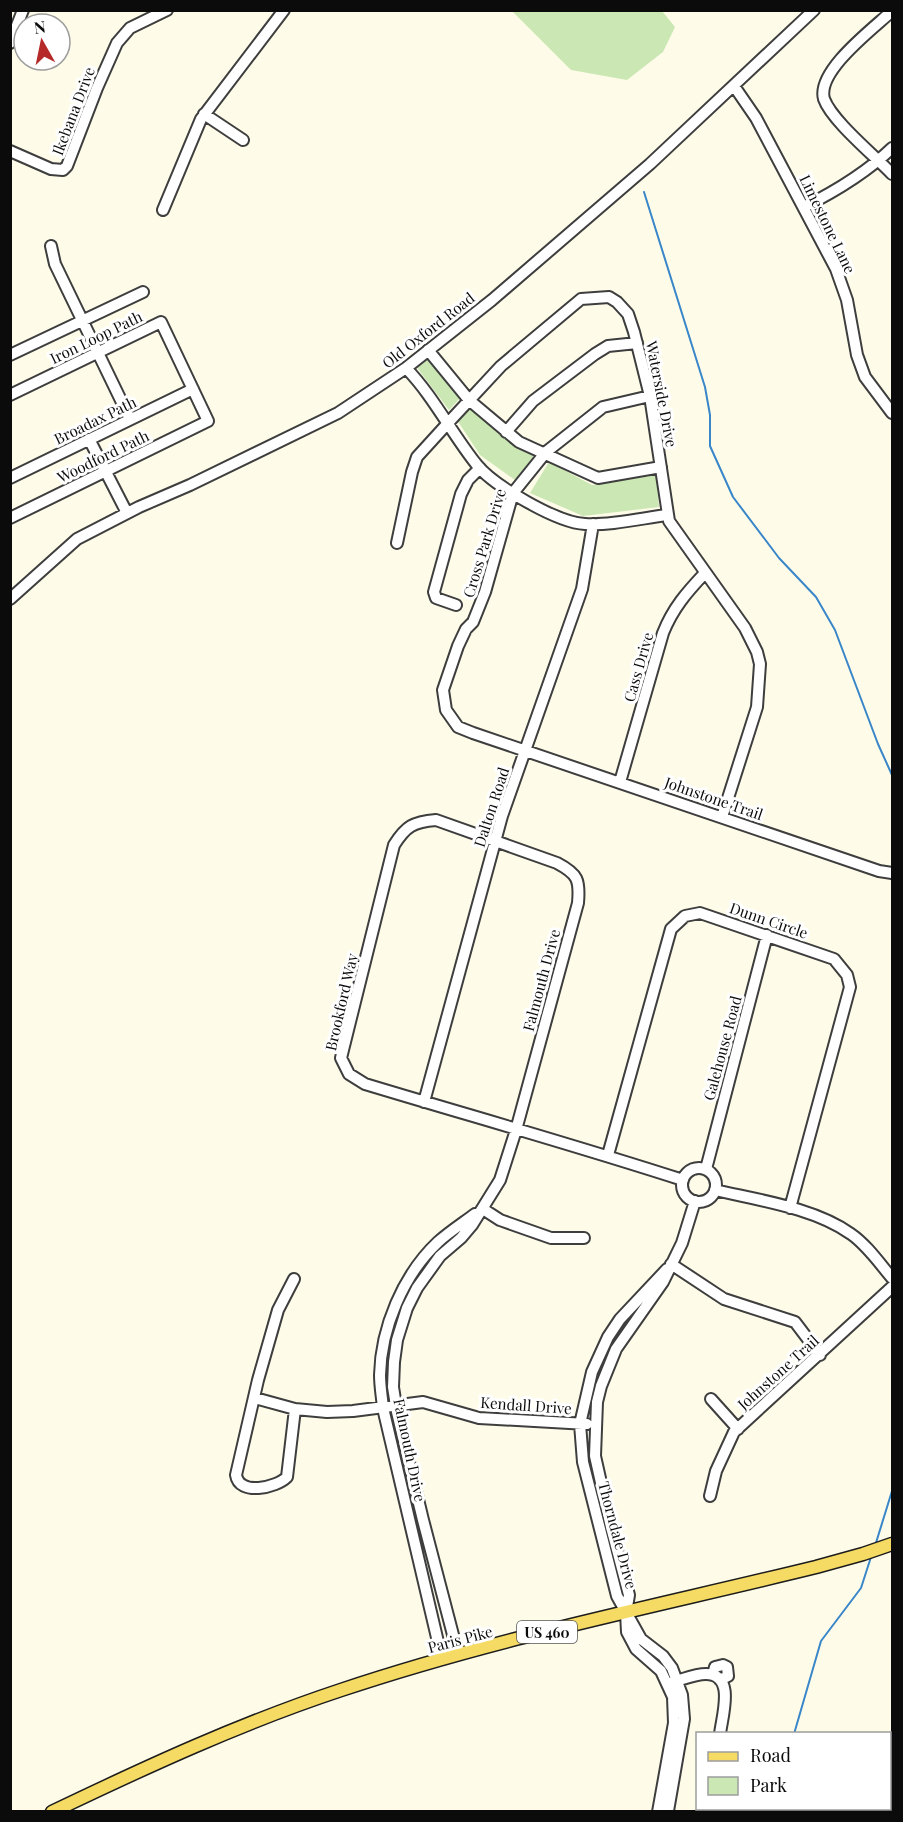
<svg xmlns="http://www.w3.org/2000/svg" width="903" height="1822" font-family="'Playfair Display',serif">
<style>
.green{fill:#cbe7b4}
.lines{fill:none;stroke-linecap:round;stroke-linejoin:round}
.stream{stroke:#3986c9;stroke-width:2}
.minor-casing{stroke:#3e3e3e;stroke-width:14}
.major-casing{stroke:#1c1c1c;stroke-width:15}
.minor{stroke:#fff;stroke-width:10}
.major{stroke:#f5db63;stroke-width:12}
.labels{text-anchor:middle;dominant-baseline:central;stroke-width:6;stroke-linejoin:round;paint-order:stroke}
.shield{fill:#fff;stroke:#545454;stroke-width:1.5}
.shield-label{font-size:14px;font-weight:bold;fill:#0b0b0b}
.street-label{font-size:15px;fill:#0b0b0b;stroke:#fff}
</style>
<rect width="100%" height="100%" fill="#fefce9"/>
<path class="green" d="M512 11H662L675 27 663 52 627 80 571 70Z
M428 355 462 396 449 410 415 365Z
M469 405 535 454 515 480 480 455 457 420Z
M549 462 592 485 656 475 659 507 583 516 530 493Z"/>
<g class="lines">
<path class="stream" d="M644 192 705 387 710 415V446L733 497 779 558 816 597 835 630 878 744 892 775
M875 1546 892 1491
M794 1734 821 1641 861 1588 871 1557
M787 1808V1812"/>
<g class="minor-casing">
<path id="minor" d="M892 11C874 28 816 71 824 99 832 121 875 156 892 174
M10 43 23 10
M734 86 756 118 836 269 847 300 857 355 865 377 892 413
M204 114 243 140
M10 151 51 169 63 170 67 166 97 88 117 43 130 28 167 10
M804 207C836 191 866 173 892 148
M163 210 201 119 284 10
M51 246 55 264 130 419
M428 350 469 400 519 442 598 478 661 467
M10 355 143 292
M406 368C434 397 452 434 477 465 494 486 558 523 585 524 609 526 643 518 667 515
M10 395 161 322 208 421 10 518
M650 396 603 407 546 452 513 493 485 592 473 622 466 629 458 646 443 690 446 710 458 727 473 733 879 871 892 873
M506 432 533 401 595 354 608 346 637 343
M89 439 127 513
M10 478 193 389
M397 543 412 472 417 457 448 423 501 366 581 299 609 297 617 302 628 314 634 332 650 396 669 521 745 628 757 652 760 664 757 707 722 817
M10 599 77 539 139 507 190 485 338 413 406 368 492 300 650 164 814 10
M456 605 436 598 434 592 461 494 468 480 480 468
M620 782 663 633C673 608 687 592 705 573
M424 1102 502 816 582 589 593 524
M608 1155 671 929 685 916 700 913 834 959 847 975 850 987 790 1208
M682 1185a17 17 0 1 1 34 0a17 17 0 1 1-34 0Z
M706 1169 767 935
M715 1190C758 1200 815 1208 851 1234 867 1245 880 1264 892 1278
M483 1209 500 1220 551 1238H584
M671 1264 724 1299 795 1322 820 1355
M667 1269 620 1319 608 1337 592 1372 580 1424 583 1462 617 1596 641 1639 663 1656 672 1668 682 1695 684 1719 668 1811
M294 1279 278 1310 258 1380 236 1475C239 1496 276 1488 287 1477L295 1409
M255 1398 295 1409 327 1412 353 1411 423 1402 479 1418 587 1424
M711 1399 738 1429
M710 1496 716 1471 734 1432 892 1287
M458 1654 423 1520 397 1412 393 1387 394 1362 397 1340 407 1308 417 1288 440 1256 461 1238 472 1225 500 1180 516 1130 578 903C580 880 578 874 557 863L436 820C413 822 406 826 394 845L341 1058 349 1074 365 1084C471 1116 578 1146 683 1180
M442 1659 383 1408C382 1397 380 1386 380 1375 381 1328 403 1275 438 1242 449 1232 463 1223 475 1214
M713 1675 715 1667 723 1665 727 1667 728 1676 720 1680
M673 1682C684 1679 695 1674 706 1674 736 1674 722 1716 720 1734
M658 1812 674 1723 673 1697 661 1671 636 1649 627 1632 626 1613 629 1595 611 1527 595 1456 597 1402 601 1386 616 1349 663 1282 682 1243 695 1201
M709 1812V1808"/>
</g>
<g class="major-casing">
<path id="major" d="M52 1812C146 1767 241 1723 341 1690 496 1638 657 1606 816 1567L863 1554 892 1544"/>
</g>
<use href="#minor" class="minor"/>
<use href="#major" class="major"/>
</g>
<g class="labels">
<rect class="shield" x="517" y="1621" width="60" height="22" rx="4.5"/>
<g class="shield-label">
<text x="547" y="1632">US 460</text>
</g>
<g class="street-label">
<text transform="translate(73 111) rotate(-69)">Ikebana Drive</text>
<text transform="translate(828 224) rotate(64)">Limestone Lane</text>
<text transform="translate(428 330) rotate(-38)">Old Oxford Road</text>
<text transform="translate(96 337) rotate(-26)">Iron Loop Path</text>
<text transform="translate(662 394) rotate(79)">Waterside Drive</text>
<text transform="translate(95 420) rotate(-26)">Broadax Path</text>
<text transform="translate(103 456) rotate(-26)">Woodford Path</text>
<text transform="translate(484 543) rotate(-73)">Cross Park Drive</text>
<text transform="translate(638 667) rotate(-74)">Cass Drive</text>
<text transform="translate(714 798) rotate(19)">Johnstone Trail</text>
<text transform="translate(491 807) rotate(-72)">Dalton Road</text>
<text transform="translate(769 920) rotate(19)">Dunn Circle</text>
<text transform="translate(541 980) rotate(-75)">Falmouth Drive</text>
<text transform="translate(341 1002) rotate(-77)">Brookford Way</text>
<text transform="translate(722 1048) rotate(-75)">Galehouse Road</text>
<text transform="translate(778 1372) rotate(-42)">Johnstone Trail</text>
<text transform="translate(526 1405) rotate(4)">Kendall Drive</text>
<text transform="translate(410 1450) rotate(78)">Falmouth Drive</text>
<text transform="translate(618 1535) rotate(75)">Thorndale Drive</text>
<text transform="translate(460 1639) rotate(-15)">Paris Pike</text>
</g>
</g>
<rect width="903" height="1822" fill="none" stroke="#0b0b0b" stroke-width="24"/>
<rect x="696" y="1732" width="195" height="78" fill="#ffffff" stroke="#9d9d9d" stroke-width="1.5"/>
<rect x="708" y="1752" width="30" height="9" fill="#f5db63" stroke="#9d9d9d" stroke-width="1.5"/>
<text x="750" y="1762" font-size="18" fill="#0b0b0b">Road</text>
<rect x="708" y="1777" width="30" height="18" fill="#cbe7b4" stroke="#9d9d9d" stroke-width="1.5"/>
<text x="750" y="1792" font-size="18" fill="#0b0b0b">Park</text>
<g transform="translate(42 42) rotate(351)"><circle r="28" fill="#ffffff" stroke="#9d9d9d" stroke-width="1.5"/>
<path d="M0-4.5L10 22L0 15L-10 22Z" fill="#b52a28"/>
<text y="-9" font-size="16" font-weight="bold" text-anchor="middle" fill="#0b0b0b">N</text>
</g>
</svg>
